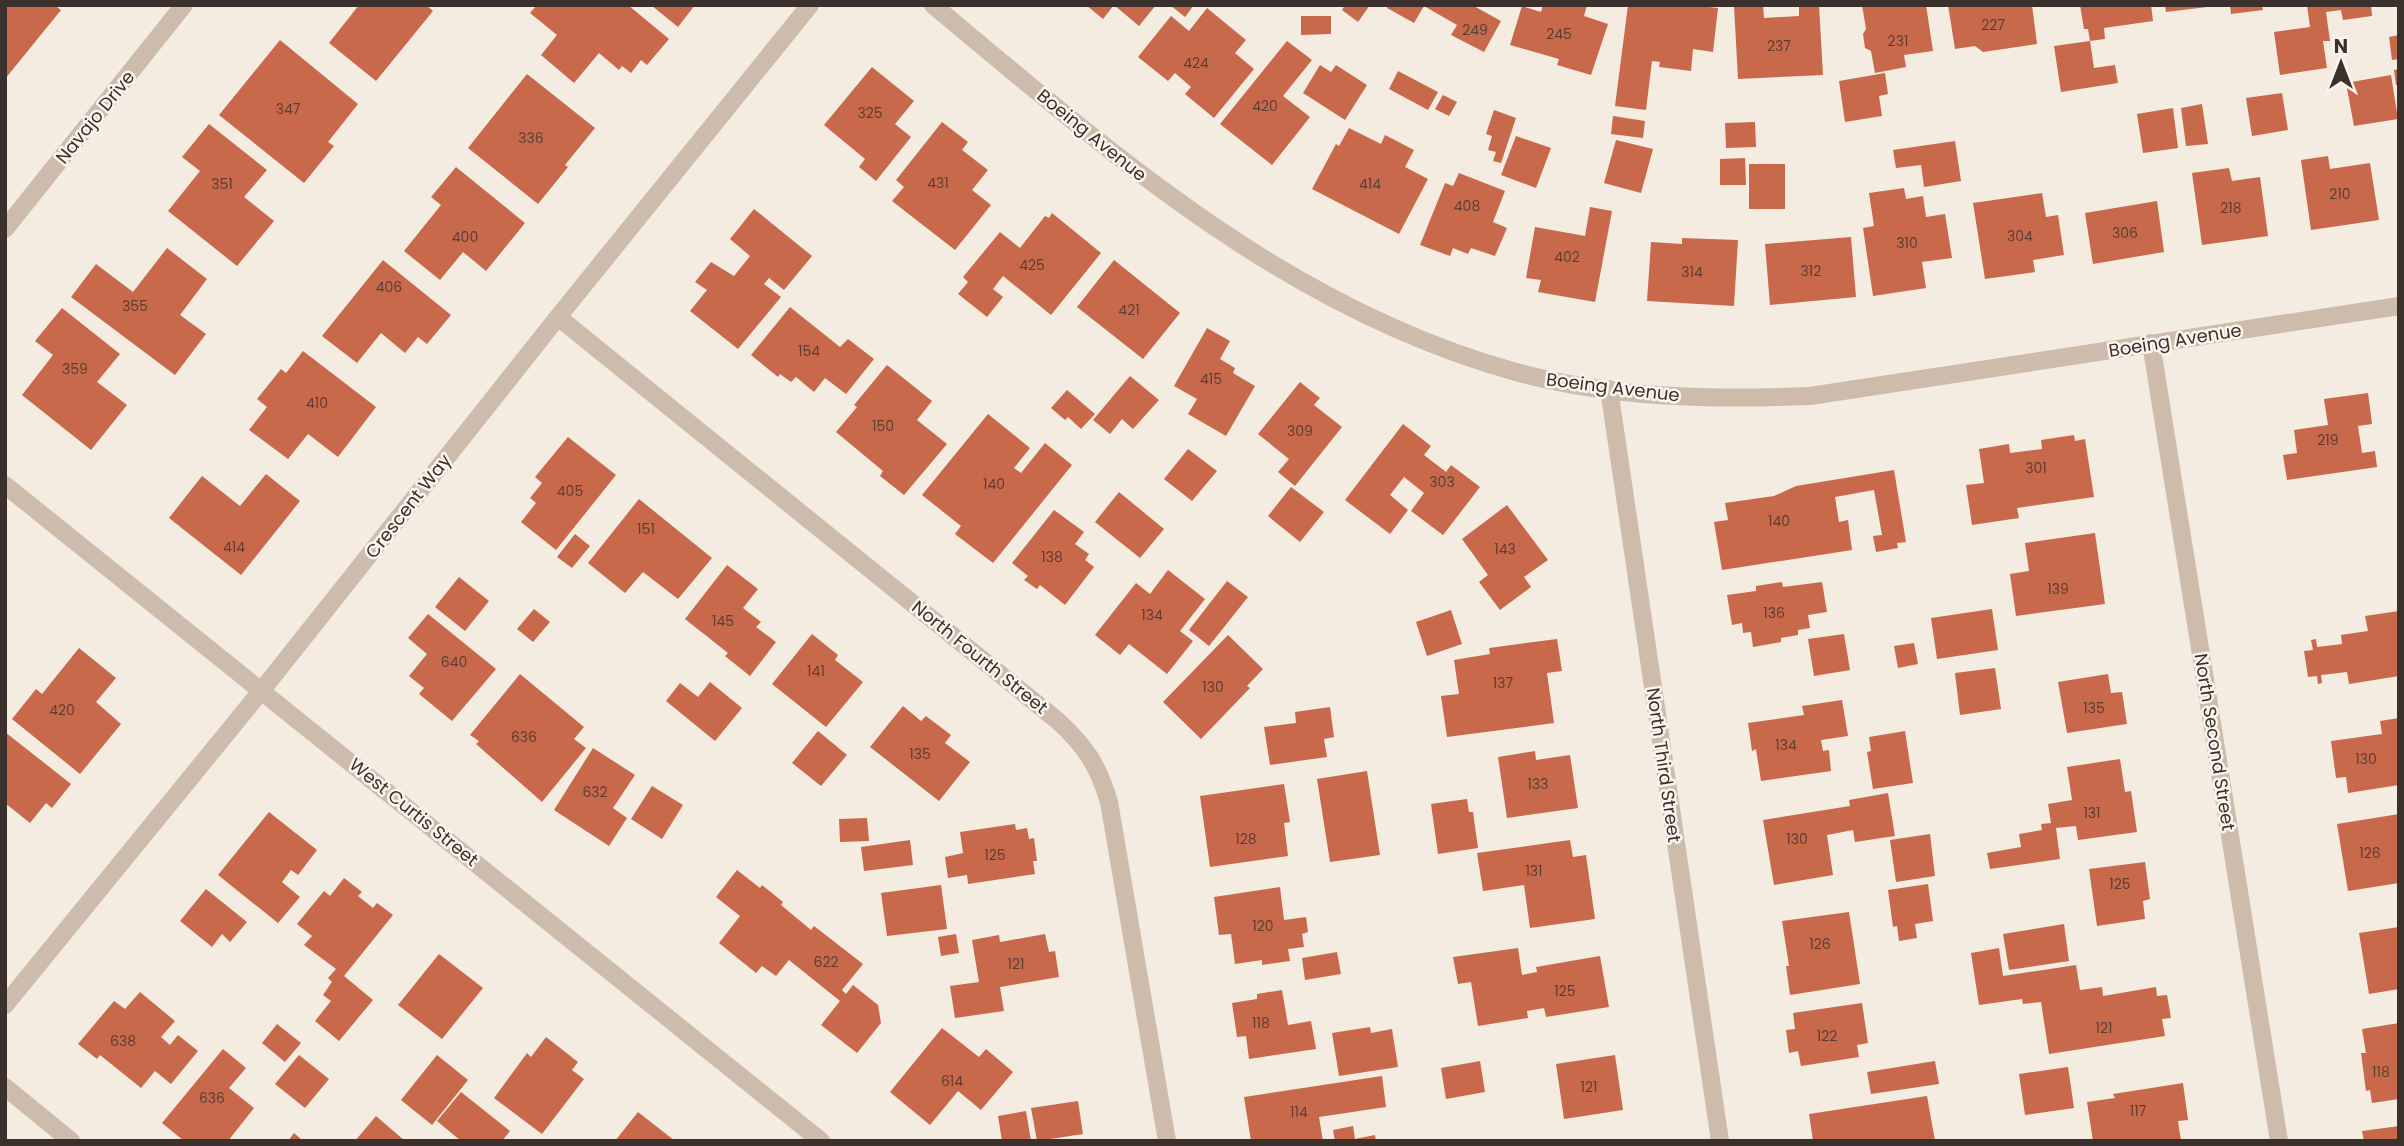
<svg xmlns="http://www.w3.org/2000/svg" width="2404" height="1146" font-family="Poppins,sans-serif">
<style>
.building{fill:#c8694b}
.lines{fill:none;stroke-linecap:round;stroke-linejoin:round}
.minor{stroke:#cdbbac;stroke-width:18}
.labels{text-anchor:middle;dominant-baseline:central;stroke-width:5;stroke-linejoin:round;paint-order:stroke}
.number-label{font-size:14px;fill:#5e3e33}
.street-label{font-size:18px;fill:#3b302b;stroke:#fbf5ee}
</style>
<rect width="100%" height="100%" fill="#f4ebe1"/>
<path class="building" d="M9 5H54L61 10 5 79V10Z
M359 5H426L433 11 376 81 329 43Z
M537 5H628L669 39 647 65 641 60 631 73 622 66 619 70 599 53 574 83 541 55 557 35 530 13Z
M651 5H695L678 27Z
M1086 5H1114L1103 19Z
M1114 5H1156L1139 26Z
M1170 5H1194L1185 17Z
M1345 5H1370L1358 22 1342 10Z
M1388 5H1472L1501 21 1484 52 1451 35 1457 25 1424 6 1414 23 1387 8Z
M1543 5H1587L1584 16 1608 24 1591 75 1557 65 1559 59 1510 45 1522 6 1541 12Z
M1628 5H1691L1718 8 1713 52 1693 49 1691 71 1659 67 1660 62 1652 61 1646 110 1615 106Z
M1763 5 1764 18 1799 16V5H1819L1823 75 1738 79 1734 6Z
M1862 5H1926L1933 51 1904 55 1906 67 1875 73 1871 51 1865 48 1863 34 1866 29Z
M1948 5H2032L2037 44 1983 52 1975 46 1955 49Z
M2080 5H2151L2153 21 2104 28 2105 39 2090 41 2094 68 2115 65 2118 83 2061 92 2054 46 2090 41 2088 29H2084Z
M2165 5H2207V7L2166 12Z
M2230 5H2262L2263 10 2231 14Z
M2307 5H2371L2372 16 2343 20 2341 10 2326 12 2330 41H2323L2327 68 2280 75 2274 32 2310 27Z
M1207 8 1246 40 1235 53 1254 69 1214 118 1185 94 1191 87 1175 73 1168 81 1138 57 1171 16 1189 31Z
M1301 16H1331V34L1301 35Z
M2399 35V59L2392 60 2389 37Z
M280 40 358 104 328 142 334 146 304 183 219 115Z
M1287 41 1312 60 1283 96 1310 117 1272 165 1220 124Z
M1320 65 1331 72 1336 65 1367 85 1345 120 1303 93Z
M872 67 914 101 895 124 911 137 876 181 859 167 865 159 824 125Z
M2399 69V85H2396L2394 70Z
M1398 71 1438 92 1428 110 1389 89Z
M1885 73 1888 94 1879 96 1882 116 1845 122 1839 81Z
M527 74 595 128 565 165 568 167 538 204 468 148Z
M2391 75 2398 119 2354 126 2346 83Z
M2282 93 2288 130 2252 136 2246 98Z
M1443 95 1457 102 1449 116 1435 109Z
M2202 104 2208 144 2186 146 2181 108Z
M2173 108 2178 148 2143 153 2137 114Z
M1494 110 1516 118 1501 163 1493 161 1496 152 1488 150 1492 136 1486 134Z
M1613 116 1645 121 1643 138 1611 134Z
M942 122 968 142 962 150 988 170 972 190 991 205 955 250 892 201 904 187 896 180Z
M1755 122 1756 147 1726 148 1725 123Z
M209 124 267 170 244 197 274 221 237 266 168 211 200 171 182 157Z
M1349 128 1381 144 1385 135 1414 150 1405 167 1428 179 1399 234 1312 189 1336 144 1339 146Z
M1516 136 1551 148 1536 188 1501 175Z
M1616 140 1653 149 1641 193 1604 183Z
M1955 141 1961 181 1924 187 1921 165 1896 168 1893 150Z
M2328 156 2330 169 2370 163 2379 220 2311 230 2301 160Z
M1745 158 1746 185H1720V159Z
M1749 164H1785V209H1749Z
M456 167 525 223 486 271 463 252 440 280 404 251 441 205 431 197Z
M2229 168 2232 181 2260 177 2268 236 2202 245 2192 173Z
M1459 173 1505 191 1493 222 1507 228 1495 256 1471 248 1468 254 1453 248 1450 256 1420 245 1445 183 1453 186Z
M1904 188 1906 199 1923 196 1926 217 1945 214 1952 258 1922 262 1926 288 1873 296 1863 228 1874 226 1869 193Z
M2042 193 2046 217 2058 215 2064 255 2033 260 2035 272 1985 279 1973 203Z
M2157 201 2164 252 2093 264 2085 213Z
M1590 207 1612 211 1595 302 1538 292 1541 280 1526 278 1535 227 1585 236Z
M754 209 812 256 784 290 769 278 764 284 781 297 738 349 690 311 707 290 695 282 711 262 734 276 750 256 730 239Z
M1052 213 1101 253 1051 315 1003 276 993 289 1003 297 987 317 958 294 968 282 963 277 1000 232 1020 248 1045 216 1049 218Z
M1851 237 1856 297 1770 305 1765 244Z
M1682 238 1738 240 1734 306 1647 301 1651 242 1682 244Z
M167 248 207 279 180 315 206 334 175 375 71 297 96 264 133 292Z
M383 260 451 315 427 344 418 337 405 353 381 333 357 363 322 336Z
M1114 260 1180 313 1143 359 1077 307Z
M790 307 840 347 848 339 874 359 846 394 825 378 814 392 796 377 791 382 780 374 778 377 751 355Z
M62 308 120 354 97 382 127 405 91 450 22 395 53 355 35 341Z
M1207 328 1230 341 1220 359 1235 368 1233 373 1255 386 1226 436 1188 414 1197 399 1174 386Z
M303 351 376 407 338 457 308 434 288 459 249 430 267 407 257 399 281 369 286 373Z
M887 365 932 401 917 420 947 444 904 495 880 476 883 471 836 432 857 407 854 405Z
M1130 376 1159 400 1133 429 1122 419 1110 434 1093 420Z
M1300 382 1320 398 1314 405 1342 427 1295 486 1278 472 1289 459 1258 434Z
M1067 390 1095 414 1081 429 1068 417 1065 420 1051 408Z
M2368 393 2372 424 2358 426 2362 453 2375 451 2377 467 2287 480 2283 455 2297 453 2294 430 2328 425 2324 399Z
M988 414 1030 448 1014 468 1021 473 1045 443 1072 465 993 563 955 534 961 526 922 495Z
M1403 424 1431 446 1424 455 1446 472 1451 465 1480 487 1443 535 1411 511 1424 493 1404 477 1390 495 1408 510 1390 534 1345 500Z
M2074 435 2075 441 2085 439 2094 497 2017 508 2019 518 1972 525 1966 485 1984 483 1979 449 2009 444 2010 453 2042 449 2041 440Z
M568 437 616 475 556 550 521 522 536 503 530 498 542 483 535 477Z
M1188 449 1217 471 1192 501 1164 479Z
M1894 470 1906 542 1897 543 1898 548 1876 552 1873 536 1882 535 1874 490 1835 497 1839 522 1848 520 1852 550 1722 570 1714 522 1728 520 1725 503 1774 496 1796 486Z
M266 474 300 501 241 575 169 518 202 476 240 506Z
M1291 487 1324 512 1300 542 1268 516Z
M1119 492 1164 529 1140 558 1095 522Z
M639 499 712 558 678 599 643 572 625 593 588 563Z
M1507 505 1548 560 1524 577 1531 587 1500 610 1479 582 1488 575 1462 539Z
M1054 510 1084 532 1075 544 1089 554 1085 560 1094 567 1065 605 1040 585 1037 589 1024 580 1028 576 1012 563Z
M2095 533 2105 604 2016 616 2010 574 2029 571 2025 543Z
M575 534 590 546 572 568 557 557Z
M727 565 758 589 743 608 761 622 756 627 776 642 750 676 725 656 728 653 685 619Z
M1168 570 1205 599 1180 631 1193 641 1167 674 1129 644 1120 655 1095 635 1136 583 1150 594Z
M459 577 489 601 465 631 435 607Z
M1227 581 1248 597 1209 646 1189 630Z
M1782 582 1783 587 1822 582 1827 612 1808 615 1810 628 1798 630V635L1781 638V642L1753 647 1751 632 1743 633 1742 623 1732 625 1727 595 1756 591V586Z
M534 609 550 622 533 642 517 629Z
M1992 609 1998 650 1937 659 1931 618Z
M1451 610 1462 644 1427 656 1416 622Z
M2399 611V676L2349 684 2347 672 2321 675 2322 683 2318 684 2317 676 2308 677 2304 651 2313 650 2311 640 2316 639 2317 647 2342 644 2341 635 2368 631 2365 616Z
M428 614 496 669 452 721 419 694 424 688 409 676 427 654 408 638Z
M812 634 838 655 835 660 863 682 826 727 772 684Z
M1844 634 1850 670 1814 676 1808 639Z
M1228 635 1263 669 1247 686 1250 688 1201 739 1163 702Z
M1557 639 1562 671 1547 673 1554 723 1447 737 1441 696 1459 694 1454 660 1490 654 1489 648Z
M1914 643 1918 664 1898 668 1894 646Z
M79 648 116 678 96 702 121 724 80 774 12 719 36 689 42 694Z
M1995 668 2001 709 1960 715 1955 673Z
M520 674 584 727 574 739 586 748 542 802 476 744 479 741 470 735Z
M2108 674 2111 693 2122 692 2127 724 2067 733 2058 682Z
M710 682 742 708 715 741 666 701 680 683 698 697Z
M1842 700 1848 736 1821 740 1823 751 1829 750 1831 771 1761 781 1756 749 1752 751 1748 723 1804 715 1802 706Z
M903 706 921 721 926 716 951 735 945 743 970 762 939 801 870 747Z
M1330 707 1334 737 1324 739 1327 757 1270 765 1264 727 1296 723 1295 712Z
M2399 718V785L2348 793 2346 777 2336 778 2331 741 2382 734 2380 721Z
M818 731 847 755 821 786 792 763Z
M1905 731 1913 783 1873 789 1867 752 1871 751 1869 737Z
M5 732 71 784 52 808 46 803 30 823 5 803Z
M593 748 635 775 613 808 627 818 609 846 554 810Z
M1535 751 1536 760 1570 755 1578 808 1507 818 1498 757Z
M2120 759 2125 792 2131 791 2137 832 2078 840 2076 826 2056 828 2060 859 1990 869 1987 853 2021 847 2019 834 2042 830 2041 824 2051 823 2048 804 2072 800 2067 767Z
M1367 771 1380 855 1330 862 1317 779Z
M1284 784 1290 822 1284 823 1288 856 1210 867 1200 796Z
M652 786 683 805 662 839 631 819Z
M1888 793 1895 836 1855 842 1853 830 1827 835 1833 875 1774 885 1763 820 1850 806 1849 800Z
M1467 799 1469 812H1473L1478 848 1438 854 1431 804Z
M269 812 317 850 298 875 291 870 282 882 300 897 278 923 218 875Z
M2399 814V883L2348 891 2337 824Z
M867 818 869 841 840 842 839 819Z
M1015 824 1016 830 1027 828 1029 839 1034 838 1037 861H1033L1035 874 968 884 967 875 948 878 945 857 963 853 960 832Z
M1930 834 1935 876 1896 882 1890 840Z
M910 840 913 865 864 871 861 847Z
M1570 840 1573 857 1586 855 1595 919 1530 928 1524 885 1483 891 1477 853Z
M2145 862 2150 899 2143 901 2145 919 2097 926 2089 869Z
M737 870 760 888 762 885 783 902 781 905 811 930 814 926 863 964 842 990 846 994 853 985 878 1005 881 1023 857 1053 821 1025 840 1001 789 960 776 976 762 966 756 973 719 943 740 916 716 897Z
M344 878 362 892 358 896 373 908 377 903 393 915 344 976 373 1000 339 1041 315 1021 331 1001 323 995 332 982 328 978 336 969 304 945 312 936 297 924 324 891 330 896Z
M1928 884 1933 921 1915 924 1917 938 1899 941 1897 926 1893 927 1888 890Z
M941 885 947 929 887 936 881 893Z
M1280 887 1284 920 1306 917 1308 932 1302 934 1304 947 1288 949 1290 961 1262 965V960L1235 964 1231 934 1219 935 1214 897Z
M206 889 247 922 230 942 222 934 212 947 180 921Z
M1849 912 1860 984 1790 995 1786 966H1789L1782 921Z
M2064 924 2069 961 2009 970 2003 934Z
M2399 927V989L2369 994 2359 933Z
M956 934 959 953 941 956 938 937Z
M1045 934 1049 952 1055 951 1059 977 1000 987 1004 1011 955 1018 950 986 979 982 972 940 999 935 1000 942Z
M1518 948 1522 975 1537 972 1536 967 1600 956 1609 1007 1546 1017 1544 1008 1527 1011 1528 1018 1478 1026 1471 982 1458 984 1453 957Z
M1999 948 2003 976 2076 965 2080 990 2102 987 2103 996 2156 987 2157 996 2167 995 2171 1018 2162 1019 2165 1036 2049 1054 2041 1002 2023 1004 2022 999 1979 1005 1971 953Z
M1337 952 1341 974 1305 980 1302 958Z
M439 954 483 988 442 1039 398 1005Z
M1282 990 1288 1025 1311 1021 1316 1049 1249 1059 1246 1036 1237 1037 1232 1003 1257 999V994Z
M140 992 175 1021 161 1037 170 1045 178 1035 198 1051 171 1084 155 1071 141 1088 100 1055 97 1059 78 1044 114 1001 125 1009Z
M1862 1003 1868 1043 1857 1045 1859 1057 1801 1066 1798 1051 1789 1053 1786 1030 1795 1029 1793 1013Z
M2399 1023V1099L2372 1103 2370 1090 2366 1091 2361 1053H2366L2362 1029Z
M277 1024 301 1043 285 1062 262 1043Z
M1370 1027 1371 1033 1392 1029 1398 1067 1339 1076 1332 1033Z
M942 1028 979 1057 986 1049 1013 1072 981 1110 958 1091 930 1125 890 1092Z
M546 1037 578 1062 572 1070 584 1079 542 1134 494 1098 527 1053 531 1057Z
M223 1049 246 1068 229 1088 254 1108 228 1141H184L162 1123Z
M299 1055 329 1079 305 1108 275 1084Z
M437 1055 468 1080 432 1125 401 1100Z
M1615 1055 1623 1110 1564 1119 1556 1064Z
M1480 1061 1485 1092 1446 1099 1441 1068Z
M1935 1061 1939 1084 1871 1094 1867 1072Z
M2068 1067 2074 1108 2025 1115 2019 1074Z
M1382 1076 1386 1107 1319 1117 1323 1141H1251L1244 1097Z
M2183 1083 2188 1120 2178 1121 2181 1141H2093L2087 1102 2115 1098 2113 1094Z
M461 1092 510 1131 502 1141H461L437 1121Z
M1927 1096 1935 1141H1813L1809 1114Z
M1078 1101 1083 1134 1037 1141 1031 1108Z
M1026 1111 1031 1141H1002L998 1116Z
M638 1112 675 1141H615Z
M376 1116 405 1141H355Z
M1353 1126 1355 1139 1375 1135 1376 1141H1335L1333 1130Z
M2399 1126V1141H2364L2362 1131Z
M294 1133 303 1141H288Z"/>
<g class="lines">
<path class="minor" d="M933 5C1112 154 1287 309 1516 372 1610 398 1713 400 1810 396L2399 306
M5 229 184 5
M558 317 1058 721C1086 747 1098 765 1109 802L1167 1141
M2151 343 2279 1141
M1609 389 1720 1141
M5 485 821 1141
M5 1005 262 690 558 317 810 5
M5 1087 71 1141"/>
</g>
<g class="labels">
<g class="number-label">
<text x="1993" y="25">227</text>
<text x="1475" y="30">249</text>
<text x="1559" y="34">245</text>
<text x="1898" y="41">231</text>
<text x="1779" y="46">237</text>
<text x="1196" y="63">424</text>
<text x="1265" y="106">420</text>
<text x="288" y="109">347</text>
<text x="870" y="113">325</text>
<text x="531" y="138">336</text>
<text x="938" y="183">431</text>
<text x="222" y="184">351</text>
<text x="1370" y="184">414</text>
<text x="2340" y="194">210</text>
<text x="1467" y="206">408</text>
<text x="2231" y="208">218</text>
<text x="2125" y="233">306</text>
<text x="2020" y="236">304</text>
<text x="465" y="237">400</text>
<text x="1907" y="243">310</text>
<text x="1567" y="257">402</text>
<text x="1032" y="265">425</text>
<text x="1811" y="271">312</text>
<text x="1692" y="272">314</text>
<text x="389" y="287">406</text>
<text x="135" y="306">355</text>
<text x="1129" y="310">421</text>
<text x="809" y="351">154</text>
<text x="75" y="369">359</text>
<text x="1211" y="379">415</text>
<text x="317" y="403">410</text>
<text x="883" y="426">150</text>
<text x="1300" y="431">309</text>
<text x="2328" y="440">219</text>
<text x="2036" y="468">301</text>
<text x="1442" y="482">303</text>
<text x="994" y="484">140</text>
<text x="570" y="491">405</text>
<text x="1779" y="521">140</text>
<text x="646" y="529">151</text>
<text x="234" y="547">414</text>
<text x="1505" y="549">143</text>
<text x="1052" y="557">138</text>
<text x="2058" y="589">139</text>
<text x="1774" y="613">136</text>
<text x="1152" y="615">134</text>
<text x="723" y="621">145</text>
<text x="454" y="662">640</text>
<text x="816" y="671">141</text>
<text x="1503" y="683">137</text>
<text x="1213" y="687">130</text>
<text x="2094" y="708">135</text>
<text x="62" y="710">420</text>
<text x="524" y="737">636</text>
<text x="1786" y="745">134</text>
<text x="920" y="754">135</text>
<text x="2366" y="759">130</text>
<text x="1538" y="784">133</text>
<text x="595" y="792">632</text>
<text x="2092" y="813">131</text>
<text x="1246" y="839">128</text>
<text x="1797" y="839">130</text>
<text x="2370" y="853">126</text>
<text x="995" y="855">125</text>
<text x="1534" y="871">131</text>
<text x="2120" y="884">125</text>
<text x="1263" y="926">120</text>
<text x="1820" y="944">126</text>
<text x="826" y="962">622</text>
<text x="1016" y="964">121</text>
<text x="1565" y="991">125</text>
<text x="1261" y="1023">118</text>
<text x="2104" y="1028">121</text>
<text x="1827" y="1036">122</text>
<text x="123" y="1041">638</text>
<text x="2381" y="1072">118</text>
<text x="952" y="1081">614</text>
<text x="1589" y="1087">121</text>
<text x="212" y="1098">636</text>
<text x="2138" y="1111">117</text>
<text x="1299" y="1112">114</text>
</g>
<g class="street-label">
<text transform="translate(95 117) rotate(-51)">Navajo Drive</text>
<text transform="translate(1092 135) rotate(39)">Boeing Avenue</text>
<text transform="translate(2175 340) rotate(-9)">Boeing Avenue</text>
<text transform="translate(1613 387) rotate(7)">Boeing Avenue</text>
<text transform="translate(408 506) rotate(-52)">Crescent Way</text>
<text transform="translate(980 657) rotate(39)">North Fourth Street</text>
<text transform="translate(2215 742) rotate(81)">North Second Street</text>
<text transform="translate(1664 765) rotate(82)">North Third Street</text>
<text transform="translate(414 812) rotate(39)">West Curtis Street</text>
</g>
</g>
<rect width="2404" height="1146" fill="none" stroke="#3b302b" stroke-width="14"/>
<g transform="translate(2341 63)" stroke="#fbf5ee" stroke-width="5" paint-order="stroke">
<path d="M0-5L12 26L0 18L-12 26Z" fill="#3b302b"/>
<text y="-10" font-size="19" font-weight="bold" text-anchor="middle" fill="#3b302b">N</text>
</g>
</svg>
